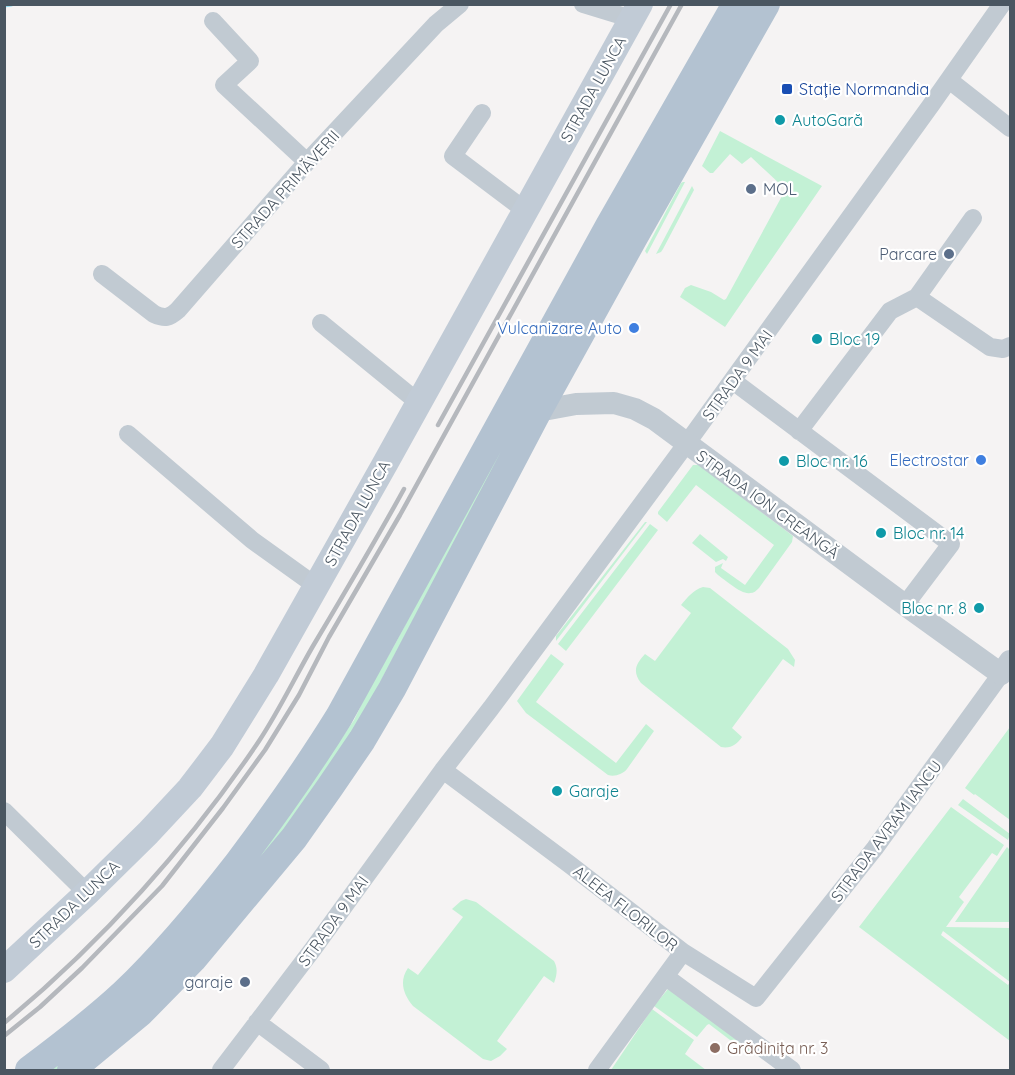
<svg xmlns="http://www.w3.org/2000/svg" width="1015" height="1075" font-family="Quicksand,sans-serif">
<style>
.green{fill:#c3f1d5;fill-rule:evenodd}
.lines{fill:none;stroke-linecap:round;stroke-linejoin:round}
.stream{stroke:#90daee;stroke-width:5}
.minor{stroke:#c1cad2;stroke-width:18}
.tertiary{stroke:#c1cad2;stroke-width:22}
.secondary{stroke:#c1cbd6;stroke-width:26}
.primary{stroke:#b3c2d1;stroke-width:28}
.rail{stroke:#b5b8bd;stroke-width:4.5}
.transit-dot{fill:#1a4fb4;stroke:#fff;stroke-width:2}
.culture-dot{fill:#0f9aa8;stroke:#fff;stroke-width:2}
.service-dot{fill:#5c6f8a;stroke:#fff;stroke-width:2}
.shop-dot{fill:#3f7fe0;stroke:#fff;stroke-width:2}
.education-dot{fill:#8d6e63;stroke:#fff;stroke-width:2}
.labels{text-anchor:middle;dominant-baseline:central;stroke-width:4.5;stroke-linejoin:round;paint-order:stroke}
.street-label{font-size:16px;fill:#4a5661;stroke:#fff}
.transit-label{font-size:16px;fill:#164399;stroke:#fff;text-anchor:start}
.culture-label{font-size:16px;fill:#0d838f;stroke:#fff;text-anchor:start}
.service-label{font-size:16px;fill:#4e5e75;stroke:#fff;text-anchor:end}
.shop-label{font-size:16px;fill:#366cbe;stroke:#fff;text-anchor:end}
.education-label{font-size:16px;fill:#785e54;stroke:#fff;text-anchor:start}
</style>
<rect width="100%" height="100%" fill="#f5f3f3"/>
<path class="green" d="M720 131 822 186 725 327 680 297 685 288 691 285 711 292 724 300 726 299 788 185 784 182 781 185 751 157 742 164 730 154 713 173H710L702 166Z
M683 182H685L647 254 645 251 681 183Z
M692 186 694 190 663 249 661 252 656 254Z
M500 448 506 452 467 525 413 620 356 728 292 821 222 908 180 958 158 980 106 1030 57 1070H46L105 1023 177 951 223 897 303 795 354 720 370 687 395 644Z
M693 465H699L793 536 792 542 759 588C756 591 754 593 750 593 742 595 725 580 718 575L715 572V567L723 563 721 568 745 585 774 545 696 485 667 522 658 514V512Z
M645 522H647L556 641V636Z
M650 524 658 530 566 651 558 644Z
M700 534 728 557 726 561 723 559 716 562 692 543Z
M703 587 710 588 788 649 795 660 794 667 783 659 732 728 742 737C737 744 731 749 721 747L641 683C632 671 636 664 645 654L655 661 691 613 681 605C688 597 693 590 703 587Z
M551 654 564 664 536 702 616 763 646 724 654 731 627 769C623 774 615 777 608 775L526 713 517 701Z
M1010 727V820L975 794 974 795 965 788Z
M963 799 1010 834 1008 840 958 805Z
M951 807 1004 845 997 856 992 853 959 897 964 902 946 927 1010 928V1041L859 927ZM943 931 1010 982 1008 985 941 935Z
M1007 847 1010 850V922H955Z
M466 899 476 902 554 961C558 968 557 975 554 983L544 976 497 1041 507 1049 500 1056 491 1061 483 1059 413 1006C403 994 399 981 408 968L418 975 463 917 452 909 461 901Z
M668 989 755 1049 751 1056 709 1024 707 1025 697 1037 654 1006Z
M652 1009 694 1040 685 1054 706 1070H611Z"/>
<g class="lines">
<path class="stream" d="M4 5 11 4"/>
<path class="minor" d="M583 4 632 19
M213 21 250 61 224 85 307 162
M949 80 1010 128
M482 113 453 156 526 211
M102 274 154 314C165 319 169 318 178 310L307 162 436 24 460 4
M917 297 990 347 1003 349 1010 346
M321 323 419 403
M733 381 951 544 905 605
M799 431 890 311 917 297 973 218
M128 434 252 540 316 586
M443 770 569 864 683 952 756 998 875 848 1001 674
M4 811 87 893
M666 977 792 1070
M257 1022 321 1070
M221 1070 313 949 443 770 491 708 695 432 931 105 1002 4
M597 1070 683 952"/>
<path class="tertiary" d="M528 406 538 411 576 404 614 403 635 409 654 419 905 605 1001 674 1010 661"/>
<path class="secondary" d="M4 970 87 893 148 833 190 788 222 746 266 675 386 462 640 4"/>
<path class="primary" d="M29 1070C61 1046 94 1021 124 993 166 953 203 908 238 863 274 815 308 767 339 717L609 226 736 4
M71 1070 140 1013 193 959 294 838 330 787 362 740 392 689 538 411 633 239 766 4"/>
<path class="rail" d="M438 425 671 4
M4 1023C101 943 189 845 259 741 279 711 295 677 313 646 344 594 375 542 404 489
M4 1036 40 1007 82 968 162 886 223 808 265 750 299 695 329 637 400 515 682 4"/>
</g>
<rect class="transit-dot" x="781" y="83" width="12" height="12" rx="3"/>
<g class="culture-dot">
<circle cx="780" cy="120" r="6"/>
<circle cx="817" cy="339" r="6"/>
<circle cx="784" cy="461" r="6"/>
<circle cx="881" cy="533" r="6"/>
<circle cx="979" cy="608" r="6"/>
<circle cx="557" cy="791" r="6"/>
</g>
<g class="service-dot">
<circle cx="751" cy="189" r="6"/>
<circle cx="949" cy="254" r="6"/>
<circle cx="245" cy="982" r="6"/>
</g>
<g class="shop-dot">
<circle cx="634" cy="328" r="6"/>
<circle cx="981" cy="460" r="6"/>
</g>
<circle class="education-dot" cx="715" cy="1048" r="6"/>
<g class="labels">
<g class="street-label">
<text transform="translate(593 89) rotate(-61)">STRADA LUNCA</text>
<text transform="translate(285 189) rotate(-48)">STRADA PRIMĂVERII</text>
<text transform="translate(737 375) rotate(-54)">STRADA 9 MAI</text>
<text transform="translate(768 504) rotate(36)">STRADA ION CREANGĂ</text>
<text transform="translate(357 513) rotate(-61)">STRADA LUNCA</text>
<text transform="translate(886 831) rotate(-53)">STRADA AVRAM IANCU</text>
<text transform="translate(74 904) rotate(-44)">STRADA LUNCA</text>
<text transform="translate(626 908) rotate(38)">ALEEA FLORILOR</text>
<text transform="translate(333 921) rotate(-54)">STRADA 9 MAI</text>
</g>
<g class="transit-label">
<text x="799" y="89">Stație Normandia</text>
</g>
<g class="culture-label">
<text x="792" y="120">AutoGară</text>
<text x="829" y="339">Bloc 19</text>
<text x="796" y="461">Bloc nr. 16</text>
<text x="893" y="533">Bloc nr. 14</text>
<text x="967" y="608" text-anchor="end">Bloc nr. 8</text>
<text x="569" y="791">Garaje</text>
</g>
<g class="service-label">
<text x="763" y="189" text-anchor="start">MOL</text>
<text x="937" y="254">Parcare</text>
<text x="233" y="982">garaje</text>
</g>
<g class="shop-label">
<text x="622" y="328">Vulcanizare Auto</text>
<text x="969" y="460">Electrostar</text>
</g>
<g class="education-label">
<text x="727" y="1048">Grădinița nr. 3</text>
</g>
</g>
<rect width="1015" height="1075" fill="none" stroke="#4a5661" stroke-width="12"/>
</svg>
